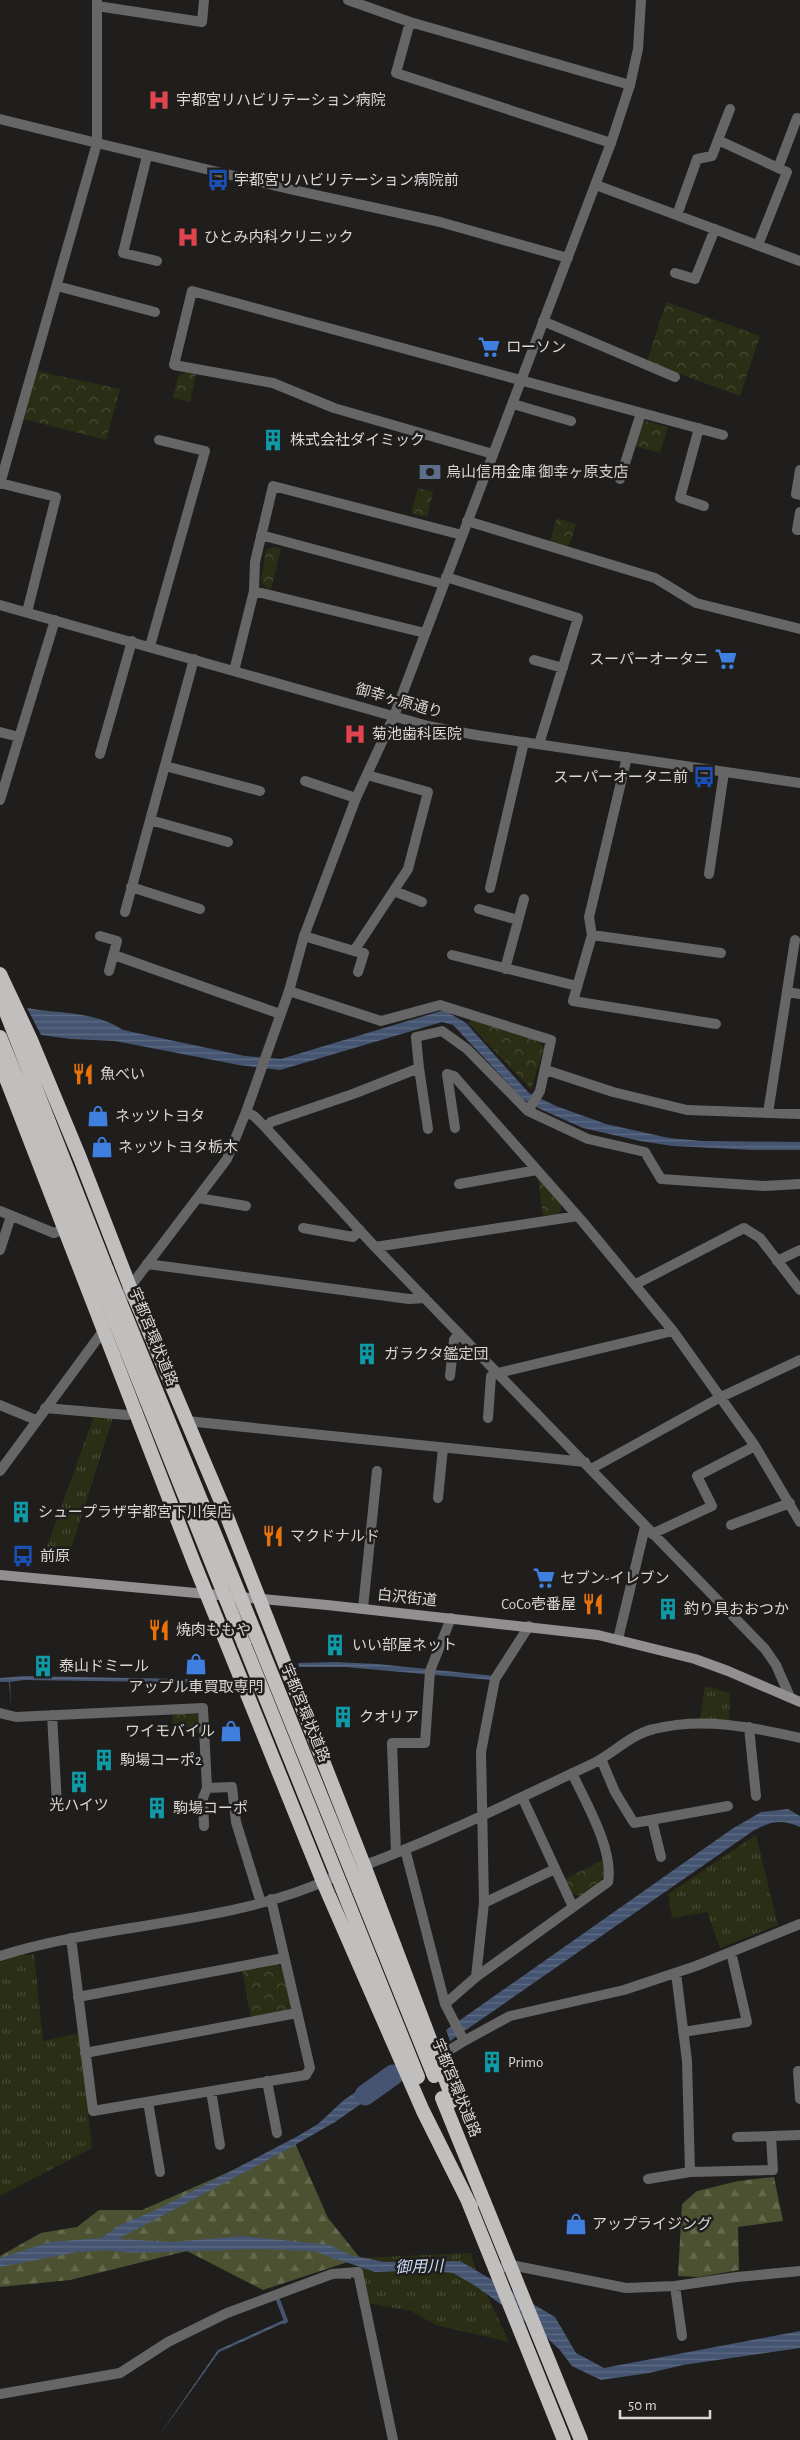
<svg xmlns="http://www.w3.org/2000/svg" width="800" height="2440" font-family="'Alegreya Sans','Noto Sans JP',sans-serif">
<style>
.grass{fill:url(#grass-tufts)}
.forest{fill:url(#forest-firs)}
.park{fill:url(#park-crowns)}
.water{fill:url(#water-rules)}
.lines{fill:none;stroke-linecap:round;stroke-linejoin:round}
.stream{stroke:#455470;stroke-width:4}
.river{stroke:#455470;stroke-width:21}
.minor{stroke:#676666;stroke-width:10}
.tertiary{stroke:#676666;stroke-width:10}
.secondary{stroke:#918f8f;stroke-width:10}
.trunk{stroke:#c1bebe;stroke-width:14}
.trunk-bridge{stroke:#c1bebe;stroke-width:14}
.labels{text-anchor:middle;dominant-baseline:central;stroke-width:5;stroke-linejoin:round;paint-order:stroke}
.poi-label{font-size:15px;fill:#dad8d7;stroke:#201e1c;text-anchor:start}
.street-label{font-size:15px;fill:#dad8d7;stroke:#201e1c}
.water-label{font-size:16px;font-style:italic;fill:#c9dafa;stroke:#201e1c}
</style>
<defs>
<pattern id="grass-tufts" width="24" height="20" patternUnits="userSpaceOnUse" patternTransform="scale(1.25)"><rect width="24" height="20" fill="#2a2e15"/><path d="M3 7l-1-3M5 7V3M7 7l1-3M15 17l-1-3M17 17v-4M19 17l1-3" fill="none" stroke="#484c36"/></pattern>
<pattern id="forest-firs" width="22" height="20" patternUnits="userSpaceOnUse" patternTransform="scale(1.25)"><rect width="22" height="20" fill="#4c5131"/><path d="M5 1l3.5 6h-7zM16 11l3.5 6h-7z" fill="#65694e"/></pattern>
<pattern id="park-crowns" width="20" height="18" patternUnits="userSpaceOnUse" patternTransform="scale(1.25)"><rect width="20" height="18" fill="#2a2e15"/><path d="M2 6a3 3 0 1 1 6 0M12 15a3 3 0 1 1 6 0" fill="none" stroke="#484c36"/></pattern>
<pattern id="water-rules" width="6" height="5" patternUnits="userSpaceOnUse" patternTransform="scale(1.25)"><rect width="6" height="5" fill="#455470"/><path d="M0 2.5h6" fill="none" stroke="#5f6c84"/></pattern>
</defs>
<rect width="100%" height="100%" fill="#201e1c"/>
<path class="grass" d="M94 1416 113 1417 70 1552H45Z
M705 1686 730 1693 729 1720 700 1719Z
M756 1835 778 1925 720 1948 707 1912 672 1918 668 1894Z
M34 1954 43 2041 79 2033 92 2148 0 2196V1962L15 1956Z
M471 2253 475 2268 509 2342 436 2325 411 2311 367 2303 360 2258Z"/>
<path class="forest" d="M295 2143 328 2218 360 2258 263 2290 187 2251 70 2280 0 2287V2256L41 2233 77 2227 99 2210H142Z
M774 2177 783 2221 738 2227 739 2270 699 2277 678 2276 682 2204 697 2191 738 2181Z"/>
<path class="park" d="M666 302 760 336 740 396 647 362Z
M37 371 120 389 106 440 24 419Z
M186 372 196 374 190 402 173 398 178 376Z
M646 421 668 427 660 453 635 446 641 424Z
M418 488 433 492 427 517 411 513Z
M557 518 576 524 570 543 566 546 550 541Z
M272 547 281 548 271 589 266 587 261 582 266 550Z
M471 1019 539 1041 544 1048 531 1089 468 1023Z
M538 1177 562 1205 559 1214 543 1216Z
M172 1713H195L200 1717V1732L174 1733Z
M603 1860C608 1883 598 1884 580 1896L572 1893 565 1879Z
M276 1963 282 1968 291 2005 287 2012 251 2018 242 1969Z"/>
<path class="water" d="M27 1008C61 1014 94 1011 123 1030L245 1056 281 1059 444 1010 466 1023 529 1093 556 1106 606 1124 669 1138 702 1141 800 1142V1150H753L673 1146 640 1141 583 1128 540 1109 523 1099 453 1025 442 1022 280 1070 239 1065 115 1041 71 1039 41 1035Z
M335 1662 378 1664 495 1676 492 1680 345 1667H299L298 1663Z
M24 1676 230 1680 231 1683 24 1680 10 1682 11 1707 9 1682H0V1678Z
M788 1809 800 1816V1827C781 1819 771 1821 753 1831L450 2041 446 2030 732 1829 761 1812Z
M386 2071 391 2083 335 2122 279 2154 118 2239 172 2242 243 2236 330 2245 350 2255 384 2262 460 2261 555 2317 576 2353 604 2368 800 2331V2348L683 2365 649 2373 601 2380 572 2366 559 2349 544 2335 474 2285 453 2273 425 2270 375 2272 313 2251 259 2249 130 2253 107 2250 77 2252 0 2267V2258L50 2242 101 2238 118 2226 158 2209 298 2136 318 2124 344 2100Z
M333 2276 351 2277V2279L334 2278 279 2298 288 2321 219 2352 156 2440 218 2350 286 2319 277 2297Z"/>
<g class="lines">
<path class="stream" d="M278 2300 286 2321 284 2322"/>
<path class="river" d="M365 2095 393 2075"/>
<path class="minor" d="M348 0 410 22 630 85
M97 6 202 22 204 0
M410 22 396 73 611 143
M0 119 97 143
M718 140 730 109
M147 156 123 253 157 261
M778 168 797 118
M596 185 800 261
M677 215 697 159 712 156 718 140 787 172 758 245
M675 273 695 279 715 229
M57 286 155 312
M543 321 675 377
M513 404 571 421
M699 428 680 498 704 506
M493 454 334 408 273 383 174 365 192 291 723 435
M800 470 796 494 800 495
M620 479 641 413
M0 483 56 497 27 612
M0 484 97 143V0
M800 512 797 530H800
M467 521 655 578 696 603 800 629
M261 535 443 584
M446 577 578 618 539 744
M254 591 425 633
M150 646 205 451 159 440
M534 660 563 668
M234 671 254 591 255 562 273 486 462 535
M0 732 19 737
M100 754 132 641
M627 757 589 917 592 935 573 1001 716 1024
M165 766 260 791
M305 781 356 798
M0 800 55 620
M150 820 228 842
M709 874 724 772
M131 887 200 909
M490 888 524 742
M394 891 422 902
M479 909 518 920
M125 912 194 659
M592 935 721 953
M100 936 117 941 109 971
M304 936 354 951 408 869 428 792 367 775
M354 951 364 953 358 972
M114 955 280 1014
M452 955 577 986
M505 969 524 899
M289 991 381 1021 440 1005 551 1040 540 1091 528 1111
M787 992 800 994
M419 1068 428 1129
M546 1070 613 1092 687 1110 800 1114
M246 1112 254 1116 266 1128 375 1247 765 1649 776 1665 790 1697
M768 1113 795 940
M266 1128 271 1122 353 1094 419 1068 416 1037 442 1031 467 1049 528 1111 588 1139 645 1152 661 1179 764 1186 800 1184
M455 1128 447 1074 454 1076 582 1221 673 1331 755 1446 800 1522
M459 1184 537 1170
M198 1198 246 1206
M0 1211 54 1233 64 1229
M303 1228 353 1237 360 1230
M375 1247 578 1216
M0 1250 11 1216
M777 1261 800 1250
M147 1264 409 1299 425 1298
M636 1284 744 1228 760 1238 800 1290
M450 1376 454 1340 459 1333
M0 1405 36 1420
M45 1408 127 1415 137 1411
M488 1418 491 1376 498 1373 673 1331
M187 1421 585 1462
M591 1469 719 1398 800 1360
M438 1498 443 1448
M731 1525 790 1503
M652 1534 712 1506 697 1476 755 1446
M363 1608 377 1471
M618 1639 645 1527
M0 1713 16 1717 203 1708 207 1788 232 1787 236 1822 261 1903
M52 1715 57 1804
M749 1727 756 1796
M601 1759 615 1792 634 1823 728 1806
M522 1797 573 1907
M652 1820 661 1857
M204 1826 203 1798 207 1788
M405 1849 445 2004
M396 1853 392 1743H425L430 1671 451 1618
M360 1867C439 1838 515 1800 592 1764 613 1754 631 1734 654 1729 703 1717 752 1727 800 1738
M484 1903 555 1869
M71 1938 93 2111 306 2075 310 2068 271 1899
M0 1956C108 1922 227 1926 332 1878
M676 1973 687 2061 690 2172 773 2170 771 2136 800 2135
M476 1977 608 1882C614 1850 586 1803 572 1773
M78 1997 284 1958
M683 2032 747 2022 731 1952
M464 2041 510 2016 624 1990 696 1966 800 1924
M85 2053 297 2013
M437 2058 464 2041 445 2004 476 1977 484 1903 481 1752 495 1679 529 1626
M800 2071H798L800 2099
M267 2081 277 2133
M211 2091 220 2145
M148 2102 160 2172
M737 2137 771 2136
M648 2179 690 2172
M504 2267 511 2265 626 2288 675 2286 737 2277 800 2271
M675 2286 682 2336
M0 2394 120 2373 168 2342 227 2313 332 2274 358 2272 393 2440"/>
<path class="tertiary" d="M97 143 289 189 440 222 568 258
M0 605 428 726 476 735 800 783
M118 1306 130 1287 227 1159 246 1112 289 991 304 936 356 798 394 716 611 143 630 85 638 49 641 0
M0 1471 106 1327"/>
<path class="secondary" d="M0 1575 327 1605 598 1635 695 1659 728 1671 800 1702"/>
<path class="trunk" d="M0 974 31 1040 80 1158 130 1287 222 1504 364 1865 453 2100 446 2105
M0 997 107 1270
M0 1037 96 1274
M0 1063 194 1563 323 1882 423 2111 471 2207
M258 1640 434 2076
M244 1644 418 2077
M442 2098 581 2440
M467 2199 564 2440"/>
<path class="trunk-bridge" d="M107 1270 258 1640
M96 1274 244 1644"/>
</g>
<defs>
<g id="hospital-bare" transform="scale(1.725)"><path d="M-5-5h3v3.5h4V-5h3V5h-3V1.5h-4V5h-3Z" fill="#e0444e" stroke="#201e1c" stroke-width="2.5" paint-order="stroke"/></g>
<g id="bus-bare" transform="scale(1.725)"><path d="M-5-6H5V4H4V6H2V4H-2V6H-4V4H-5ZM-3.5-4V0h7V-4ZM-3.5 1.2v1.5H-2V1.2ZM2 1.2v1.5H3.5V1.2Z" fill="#1a4fb4" stroke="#201e1c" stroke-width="2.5" paint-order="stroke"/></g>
<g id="supermarket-bare" transform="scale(1.725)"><path d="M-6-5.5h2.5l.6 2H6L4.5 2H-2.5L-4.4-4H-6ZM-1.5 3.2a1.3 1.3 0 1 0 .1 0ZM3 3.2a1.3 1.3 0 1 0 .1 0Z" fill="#3f7fe0" stroke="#201e1c" stroke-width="2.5" paint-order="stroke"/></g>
<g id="building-bare" transform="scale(1.725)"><path d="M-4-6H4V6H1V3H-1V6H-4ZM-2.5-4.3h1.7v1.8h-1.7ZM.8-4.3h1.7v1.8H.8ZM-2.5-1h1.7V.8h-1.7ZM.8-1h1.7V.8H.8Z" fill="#0f9aa8" stroke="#201e1c" stroke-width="2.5" paint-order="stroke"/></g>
<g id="bank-bare" transform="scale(1.725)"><path d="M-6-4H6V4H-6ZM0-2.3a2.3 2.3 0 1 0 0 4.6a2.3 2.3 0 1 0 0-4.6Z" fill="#5c6f8a" stroke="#201e1c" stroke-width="2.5" paint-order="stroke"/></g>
<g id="restaurant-bare" transform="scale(1.725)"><path d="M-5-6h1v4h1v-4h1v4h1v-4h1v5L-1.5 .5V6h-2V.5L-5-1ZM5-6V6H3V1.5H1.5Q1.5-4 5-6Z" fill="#e8710a" stroke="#201e1c" stroke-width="2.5" paint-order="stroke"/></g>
<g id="shop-bare" transform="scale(1.725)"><path d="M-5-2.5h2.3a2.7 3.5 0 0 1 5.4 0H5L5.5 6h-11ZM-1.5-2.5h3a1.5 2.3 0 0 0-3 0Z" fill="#3f7fe0" stroke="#201e1c" stroke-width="2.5" paint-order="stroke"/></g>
</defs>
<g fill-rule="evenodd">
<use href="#hospital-bare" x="159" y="100"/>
<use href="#bus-bare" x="218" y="180"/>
<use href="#hospital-bare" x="188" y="237"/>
<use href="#supermarket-bare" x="489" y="347"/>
<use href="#building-bare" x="273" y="440"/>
<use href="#bank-bare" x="430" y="472"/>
<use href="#supermarket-bare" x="726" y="659"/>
<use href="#hospital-bare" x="355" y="734"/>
<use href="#bus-bare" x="704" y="777"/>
<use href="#restaurant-bare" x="83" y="1074"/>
<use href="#shop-bare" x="98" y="1116"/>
<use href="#shop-bare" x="102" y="1147"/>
<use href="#building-bare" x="367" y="1354"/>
<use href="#building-bare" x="21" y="1512"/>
<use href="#restaurant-bare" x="273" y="1536"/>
<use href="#bus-bare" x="23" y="1556"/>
<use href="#supermarket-bare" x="544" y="1578"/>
<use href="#restaurant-bare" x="593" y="1604"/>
<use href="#building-bare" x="668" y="1609"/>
<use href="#restaurant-bare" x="159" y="1630"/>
<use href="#building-bare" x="335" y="1645"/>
<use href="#shop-bare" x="196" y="1664"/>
<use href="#building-bare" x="43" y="1666"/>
<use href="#building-bare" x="343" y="1717"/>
<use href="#shop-bare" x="231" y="1731"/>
<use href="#building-bare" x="104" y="1760"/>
<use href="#building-bare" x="79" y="1782"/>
<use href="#building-bare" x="157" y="1808"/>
<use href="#building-bare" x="492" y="2062"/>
<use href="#shop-bare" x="576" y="2224"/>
</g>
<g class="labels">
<g class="poi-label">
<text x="176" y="100">宇都宮リハビリテーション病院</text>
<text x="234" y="180">宇都宮リハビリテーション病院前</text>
<text x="204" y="237">ひとみ内科クリニック</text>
<text x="506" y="347">ローソン</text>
<text x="290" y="440">株式会社ダイミック</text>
<text x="446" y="472">烏山信用金庫 御幸ヶ原支店</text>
<text x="709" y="659" text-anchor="end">スーパーオータニ</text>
<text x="372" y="734">菊池歯科医院</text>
<text x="688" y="777" text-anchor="end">スーパーオータニ前</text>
<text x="100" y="1074">魚べい</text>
<text x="115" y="1116">ネッツトヨタ</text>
<text x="118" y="1147">ネッツトヨタ栃木</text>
<text x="384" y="1354">ガラクタ鑑定団</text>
<text x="38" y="1512">シュープラザ宇都宮下川俣店</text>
<text x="290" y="1536">マクドナルド</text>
<text x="40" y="1556">前原</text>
<text x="560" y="1578">セブン-イレブン</text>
<text x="576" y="1604" text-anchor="end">CoCo壱番屋</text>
<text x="684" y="1609">釣り具おおつか</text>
<text x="176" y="1630">焼肉ももや</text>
<text x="352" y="1645">いい部屋ネット</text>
<text x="59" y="1666">泰山ドミール</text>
<text x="196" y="1687" text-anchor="middle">アップル車買取専門</text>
<text x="359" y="1717">クオリア</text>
<text x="215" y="1731" text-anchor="end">ワイモバイル</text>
<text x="120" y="1760">駒場コーポ2</text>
<text x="79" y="1805" text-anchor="middle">光ハイツ</text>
<text x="173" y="1808">駒場コーポ</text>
<text x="508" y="2062">Primo</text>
<text x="592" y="2224">アップライジング</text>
</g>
<g class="street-label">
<text transform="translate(399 701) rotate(16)">御幸ヶ原通り</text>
<text transform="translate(153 1337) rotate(68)">宇都宮環状道路</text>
<text transform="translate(407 1598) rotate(6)">白沢街道</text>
<text transform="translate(305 1713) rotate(68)">宇都宮環状道路</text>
<text transform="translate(456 2088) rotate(68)">宇都宮環状道路</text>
</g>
<g class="water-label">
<text transform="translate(419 2267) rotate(-2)">御用川</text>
</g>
</g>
<path d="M620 2410v8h90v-8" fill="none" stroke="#dad8d7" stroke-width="2.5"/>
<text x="628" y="2410" font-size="15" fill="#dad8d7" stroke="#201e1c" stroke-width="4" paint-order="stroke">50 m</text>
</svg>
